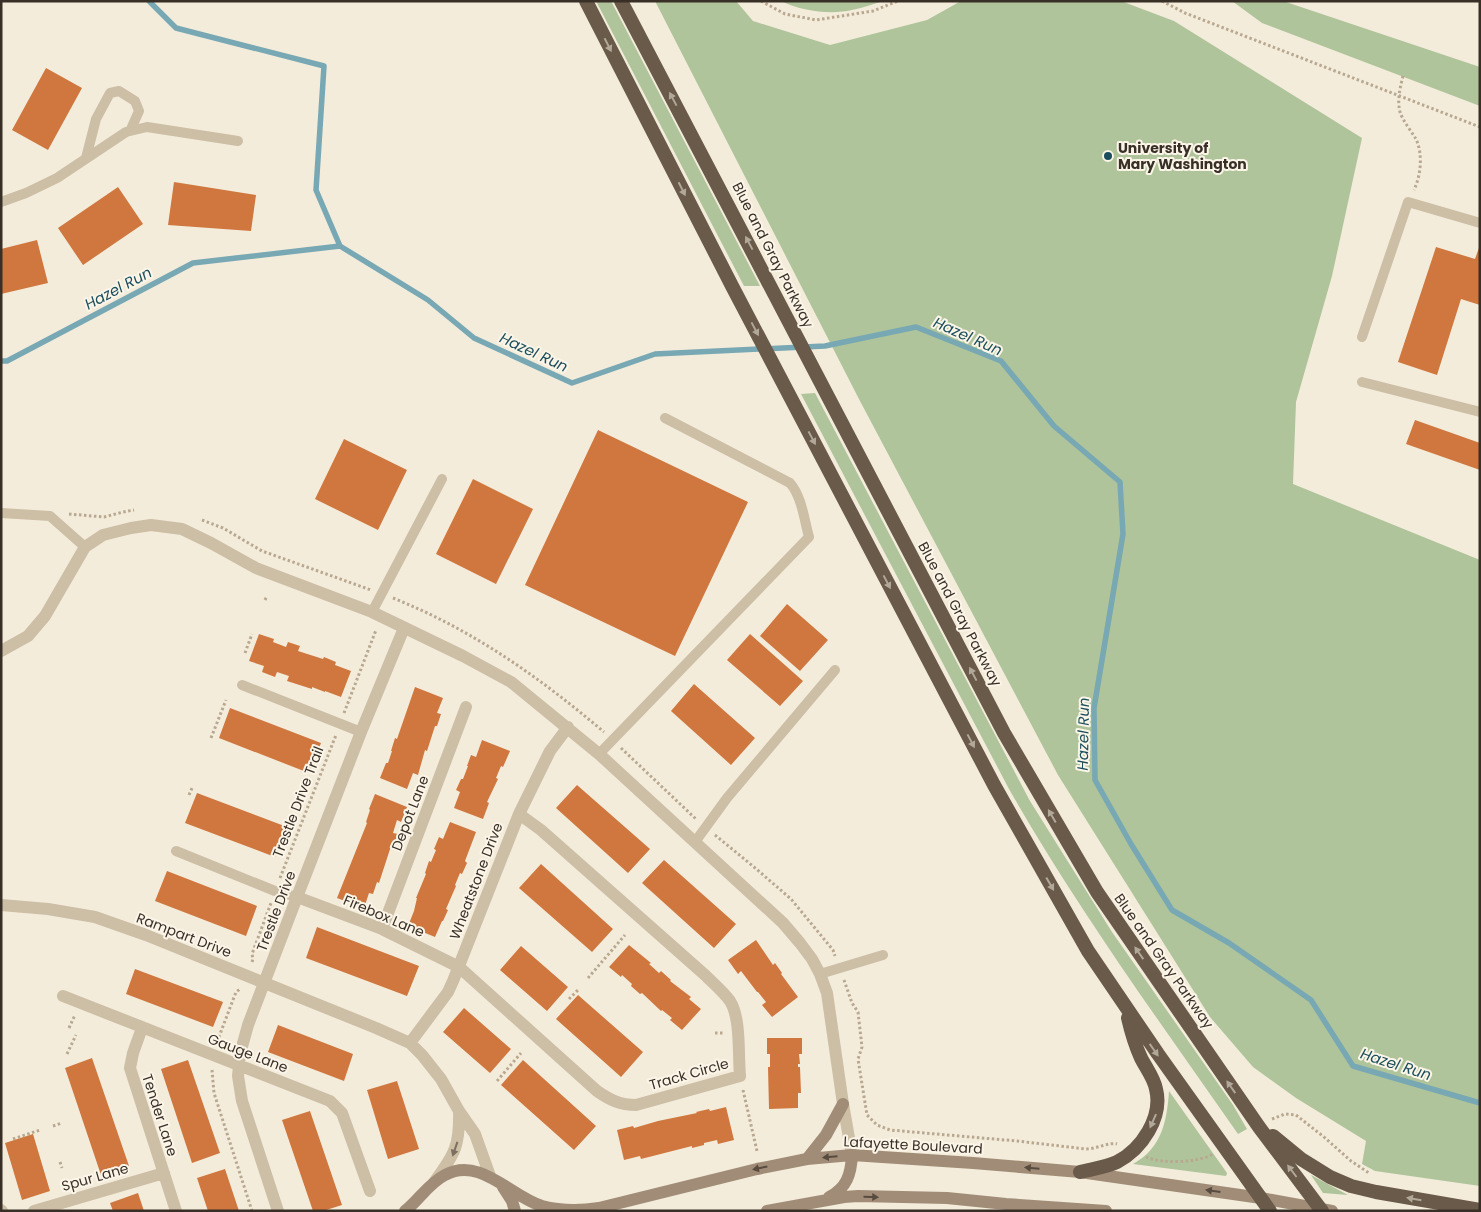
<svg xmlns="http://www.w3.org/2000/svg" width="1481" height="1212" font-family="Poppins,sans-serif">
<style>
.green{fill:#afc49a}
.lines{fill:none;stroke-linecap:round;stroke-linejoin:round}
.stream{stroke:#78a8b3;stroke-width:5.5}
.building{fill:#cf773e}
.path{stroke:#b9a890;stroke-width:3;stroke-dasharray:2.5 2.5;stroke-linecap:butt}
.service{stroke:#cdbea6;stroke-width:10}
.minor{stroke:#cdbea6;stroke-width:12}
.secondary{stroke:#a18d77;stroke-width:12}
.trunk{stroke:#6a5a4a;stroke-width:14}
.oneway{fill:#b2a899}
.oneway2{fill:#7b6f60}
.oneway3{fill:#584b3f}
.poi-dot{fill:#1a4e5d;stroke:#fbf5e8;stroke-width:2}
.labels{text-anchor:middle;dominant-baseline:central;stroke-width:4;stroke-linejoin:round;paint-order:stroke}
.poi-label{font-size:14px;font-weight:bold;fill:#382f27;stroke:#fbf5e8;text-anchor:start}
.street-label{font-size:14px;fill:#382f27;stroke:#fbf5e8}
.water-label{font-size:15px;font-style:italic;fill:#1a4e5d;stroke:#fbf5e8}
</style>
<rect width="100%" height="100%" fill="#f4ecdb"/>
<path class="green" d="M596 1H611L760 286H744Z
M655 1H736L753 21 830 45 927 20 961 1H1121L1174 21 1362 138 1332 276 1296 402 1293 484 1480 560V1186L1375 1171 1362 1164 1366 1141 1296 1098 1253 1067 1210 1017 1058 775 860 401Z
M781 1H883C873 4 862 8 852 10 831 15 801 11 781 1Z
M1232 1H1283L1480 67V106L1262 23Z
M815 393 1030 801 1112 932 1233 1105 1247 1129 1238 1134C1159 1021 1077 908 1009 789L801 394Z
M1169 1091 1227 1173 1226 1176 1133 1164C1162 1148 1167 1121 1169 1091Z
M1311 1175 1348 1195 1323 1193Z"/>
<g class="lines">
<path class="stream" d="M149 1 176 28 324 66 316 190 340 246
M1 361H7L193 263 340 246 428 300 474 338 572 383 655 354 825 346 916 327 1001 361 1054 426 1120 482 1123 534 1094 708 1095 780 1131 844 1172 910 1229 943 1311 1000 1353 1066 1480 1103"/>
</g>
<path class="building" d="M46 68 82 88 48 150 12 130Z
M174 182 256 195 251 231 168 225Z
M118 187 143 224 83 265 58 228Z
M37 240 48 283 1 294V249Z
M1480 245V305L1461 299 1437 375 1398 362 1436 247 1475 259Z
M1415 420 1480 443V470L1406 444Z
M598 430 748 502 675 656 525 585Z
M344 439 407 470 378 530 315 499Z
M473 479 533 509 496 584 436 554Z
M787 604 828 640 800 671 760 636Z
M259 634 274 639 273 642 286 647 288 642 300 646 298 651 323 659 324 657 336 662 335 665 351 671 341 697 325 691V692L312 687V689L287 681 289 676 277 672 275 677 262 672 264 666 249 661Z
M750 634 803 681 780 706 727 660Z
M694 684 755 738 731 765 671 711Z
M415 687 443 698 437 713 441 714 437 726H435L427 751 425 750 418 775 413 773 407 789 380 778 386 763H388L392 751H391L395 738 397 739Z
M230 708 321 743 309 773 219 738Z
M482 740 510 751 503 767 501 766 496 778 498 779 487 802 489 803 483 819 454 808 460 792 456 790 461 779H463L468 766H467L471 755 476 757Z
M577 785 650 849 628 873 556 808Z
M197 793 287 827 275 857 185 823Z
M375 794 407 807 401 822 397 820 393 833 398 834 393 847 391 846 379 883 377 882 373 894 369 893 364 908 337 898 367 823 366 822 370 810 369 809Z
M450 822 476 832 465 861 467 863 462 874 460 873 455 885 456 886 446 909 448 910 443 921H442L435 937 408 926 414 911 417 898H416L426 874 425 873 429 861 431 862 436 850 434 849 439 837 443 839Z
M664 860 736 924 714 948 642 883Z
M541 864 613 929 592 952 519 888Z
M167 871 257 906 246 936 155 901Z
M317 927 419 966 407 996 306 958Z
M756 940 773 965 775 963 782 973 781 974 798 997 772 1017 762 1005 766 1002 758 992H757L741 971 738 974 728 960Z
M629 945 651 963 649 964 659 973 661 971 671 980 670 981 691 997 689 999 701 1009 682 1030 670 1020 672 1018 662 1010 661 1011 642 993 640 994 631 986 632 984 622 975 621 977 609 967Z
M521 946 568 987 547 1011 500 970Z
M135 969 223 1002 213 1027 126 994Z
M578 995 643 1052 621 1077 556 1019Z
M464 1008 511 1049 490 1073 443 1032Z
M278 1025 353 1054 344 1081 268 1052Z
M767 1038H802V1054H799L800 1064H798V1067H800L801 1093H798V1108L769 1109 768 1067H770V1054H767Z
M92 1058 129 1166 101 1175 65 1068Z
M188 1060 220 1153 192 1163 161 1069Z
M523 1060 596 1126 574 1150 501 1085Z
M397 1081 419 1149 388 1159 367 1090Z
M726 1107 734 1140 718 1144 717 1140 704 1143V1145L692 1148V1146L641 1159 640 1156 624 1160 617 1130 633 1126 634 1128 658 1121 697 1113 696 1112 709 1109 710 1111Z
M310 1111 342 1205 323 1211H313L282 1120Z
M33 1134 50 1191 22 1200 5 1143Z
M225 1169 239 1211H208L197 1178Z
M138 1193 144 1211H113L110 1203Z"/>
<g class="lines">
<path class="path" d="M761 1 785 14 816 20 873 11 898 1
M1162 1 1185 13 1480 127
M1403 76C1400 88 1397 100 1400 112 1403 121 1411 131 1416 139 1423 154 1421 175 1414 190
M69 514 104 517 123 512 134 510
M202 520 223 528 262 551 371 590
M393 598C473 630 539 677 604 732
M265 600 267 596
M245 653 252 634
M344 713 376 630
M211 738 226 700
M621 748 697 820
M189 795 192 788
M715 835 754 867 791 899 833 950 835 956
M280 878 336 735
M252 962 253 959 252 954 271 903
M588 978 625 935
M844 980 852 1003 858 1012 862 1047 858 1059 867 1115 877 1125 890 1130 1017 1141 1086 1149C1097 1149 1108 1142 1117 1144
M569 999 579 989
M69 1028 75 1015
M715 1033H724
M217 1042 236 992 240 989
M67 1054 76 1035
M212 1070 214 1093 252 1211
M497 1081 521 1053
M743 1090 757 1151
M1272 1119 1285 1114 1296 1115 1324 1137 1351 1161 1369 1173
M53 1126 62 1123
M13 1139 40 1130
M1146 1157C1161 1164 1198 1163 1213 1154
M60 1162 62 1168"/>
<path class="service" d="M86 158 96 119 110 93 119 91 135 101 139 111 131 129
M1 202 26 193 57 178 126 132 147 127 238 141
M1362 337 1408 202 1480 223
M1362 382 1480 412
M1 513 50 516 85 547
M372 612 442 479
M242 685 361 732
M599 754 809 537C804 519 802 497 790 483L665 418
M695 842 727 798 835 670
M176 851 275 891 297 897
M820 974 883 955"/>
<path class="minor" d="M1 651 28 636 45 616 85 547 103 535 131 528 151 525 182 529 211 543 256 568 372 612 463 656 511 682 599 754 783 923 800 943 812 959 820 974 827 993 843 1104 852 1155
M297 897 382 929 459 967 597 1091C610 1100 620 1105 636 1105L740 1076C738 1055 741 1018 730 1001 723 991 713 983 705 975L541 830 519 814
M1 905 48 909 95 917 146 935 376 1028 410 1043 422 1055 441 1079 459 1111 475 1134 490 1176
M382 929 466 707
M63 996 330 1101 342 1113 370 1191
M142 1028 133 1053 130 1068 176 1211
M410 1043 448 992 453 981 519 814 550 751 568 727
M435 1181C455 1154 460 1145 459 1111
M1 1210 2 1211
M34 1211 164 1173
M278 1211 242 1101 238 1076 240 1054 248 1025 297 897 361 732 404 628"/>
<path class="secondary" d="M807 1159 826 1135 843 1104
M503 1187 512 1201 515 1211
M829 1197C847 1188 851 1174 852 1155
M405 1211C419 1200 429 1183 445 1175 480 1156 510 1196 542 1206 561 1211 580 1211 599 1208L757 1169 807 1159 852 1155 973 1163 1080 1172 1261 1198 1332 1211
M767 1211 844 1197 858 1196 947 1198 1006 1204 1106 1211"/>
<path class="trunk" d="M586 1 732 286 994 785 1088 951 1158 1054 1270 1211
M621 1 1004 733 1097 892 1259 1127 1322 1211
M1273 1136 1301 1159 1330 1177 1351 1186 1376 1192 1480 1210
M1080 1172C1092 1169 1107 1167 1117 1162 1142 1149 1163 1117 1156 1089 1154 1078 1146 1068 1141 1058 1135 1045 1131 1031 1128 1018"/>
</g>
<defs><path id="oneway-solid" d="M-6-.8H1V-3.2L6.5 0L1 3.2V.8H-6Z" transform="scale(1.25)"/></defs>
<g class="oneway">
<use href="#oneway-solid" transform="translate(608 45) rotate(63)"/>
<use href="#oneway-solid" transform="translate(673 99) rotate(-118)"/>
<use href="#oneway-solid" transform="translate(682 189) rotate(63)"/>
<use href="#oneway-solid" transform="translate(749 243) rotate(-118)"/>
<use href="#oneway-solid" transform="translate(755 329) rotate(62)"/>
<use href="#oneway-solid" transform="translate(812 438) rotate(62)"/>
<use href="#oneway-solid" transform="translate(887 582) rotate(62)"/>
<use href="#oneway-solid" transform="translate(973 674) rotate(-118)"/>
<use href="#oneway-solid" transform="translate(971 741) rotate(62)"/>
<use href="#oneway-solid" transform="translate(1052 816) rotate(-120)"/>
<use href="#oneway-solid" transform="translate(1050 884) rotate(60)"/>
<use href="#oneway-solid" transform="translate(1139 953) rotate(-125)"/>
<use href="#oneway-solid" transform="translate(1154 1050) rotate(55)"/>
<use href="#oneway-solid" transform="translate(1231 1087) rotate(-125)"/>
<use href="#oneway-solid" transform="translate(1153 1121) rotate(114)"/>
<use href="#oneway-solid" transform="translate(1292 1171) rotate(-127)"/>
<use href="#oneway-solid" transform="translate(1414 1199) rotate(-170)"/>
</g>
<use class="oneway2" href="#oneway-solid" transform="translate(455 1149) rotate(109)"/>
<g class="oneway3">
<use href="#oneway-solid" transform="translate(830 1157) rotate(175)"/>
<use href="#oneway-solid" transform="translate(760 1168) rotate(168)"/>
<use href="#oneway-solid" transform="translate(1032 1168) rotate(-175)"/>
<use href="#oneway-solid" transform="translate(1213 1191) rotate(-172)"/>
<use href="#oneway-solid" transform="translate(871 1197) rotate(1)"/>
</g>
<circle class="poi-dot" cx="1108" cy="156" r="5"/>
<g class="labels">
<g class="poi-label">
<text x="1118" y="148">University of<tspan x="1118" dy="16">Mary Washington</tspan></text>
</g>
<g class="street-label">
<text transform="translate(773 255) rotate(63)">Blue and Gray Parkway</text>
<text transform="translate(960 614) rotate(62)">Blue and Gray Parkway</text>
<text transform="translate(298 802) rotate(-69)">Trestle Drive Trail</text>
<text transform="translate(410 813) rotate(-69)">Depot Lane</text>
<text transform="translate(476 881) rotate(-69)">Wheatstone Drive</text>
<text transform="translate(276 911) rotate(-69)">Trestle Drive</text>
<text transform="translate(384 916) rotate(23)">Firebox Lane</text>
<text transform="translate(184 935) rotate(21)">Rampart Drive</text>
<text transform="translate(1164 961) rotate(55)">Blue and Gray Parkway</text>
<text transform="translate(248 1053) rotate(21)">Gauge Lane</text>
<text transform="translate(689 1074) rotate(-16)">Track Circle</text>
<text transform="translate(160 1115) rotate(72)">Tender Lane</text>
<text transform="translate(913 1145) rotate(3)">Lafayette Boulevard</text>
<text transform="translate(95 1177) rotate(-16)">Spur Lane</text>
</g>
<g class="water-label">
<text transform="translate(118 288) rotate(-28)">Hazel Run</text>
<text transform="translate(968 336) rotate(24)">Hazel Run</text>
<text transform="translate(534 352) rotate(25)">Hazel Run</text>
<text transform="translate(1083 734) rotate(-89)">Hazel Run</text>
<text transform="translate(1396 1064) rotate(18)">Hazel Run</text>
</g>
</g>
<rect width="1481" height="1212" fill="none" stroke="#382f27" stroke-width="5"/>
</svg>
